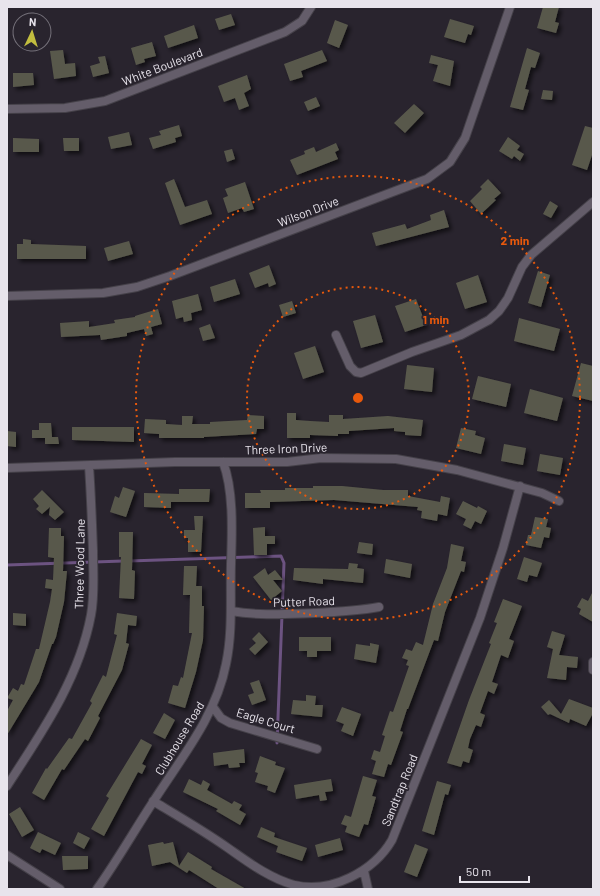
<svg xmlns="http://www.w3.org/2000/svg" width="600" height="896" font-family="Barlow,sans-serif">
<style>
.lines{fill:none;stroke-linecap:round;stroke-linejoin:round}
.stream{stroke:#6c5381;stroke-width:3}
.building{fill:#59594c;filter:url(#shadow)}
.minor-casing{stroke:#454149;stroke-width:10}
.minor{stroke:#645d6a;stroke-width:8}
.ring{fill:none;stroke:#e8590c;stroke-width:2;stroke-dasharray:2 4}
.labels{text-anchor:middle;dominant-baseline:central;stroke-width:3.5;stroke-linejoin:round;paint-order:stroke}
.street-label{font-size:12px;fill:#e8e4ec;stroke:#29242e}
.centre{fill:#e8590c;stroke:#29242e;stroke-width:2}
.ring-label{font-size:12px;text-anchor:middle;font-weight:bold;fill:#e8590c;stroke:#29242e;stroke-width:3.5;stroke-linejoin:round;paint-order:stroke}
</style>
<defs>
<filter id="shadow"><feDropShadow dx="3" dy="3" stdDeviation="2" flood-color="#0009"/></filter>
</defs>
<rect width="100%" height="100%" fill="#29242e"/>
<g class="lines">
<path class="stream" d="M129 561 281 556 284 563 277 743
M7 565 123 561"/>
</g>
<path class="building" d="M543 7H559L555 22 559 23 556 33 537 28Z
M231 14 235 25 219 30 215 19Z
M450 19 474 26 471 35 468 34 465 43 444 37Z
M335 20 348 25 339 48 327 43Z
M194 25 198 38 168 48 164 36Z
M152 42 156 56 144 59 145 62 136 65 131 48Z
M527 48 540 53 535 68 531 67 525 89 529 90 523 110 510 107Z
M63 50 65 64 75 63 76 76 54 79 50 51Z
M322 50 327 61 301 71 303 77 290 81 284 64Z
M431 55 454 61 450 86 433 81 438 65 429 63Z
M105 56 109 73 93 77 90 66 100 63 98 57Z
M13 73H33L34 85 13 87Z
M247 75 251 89 244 93 249 106 239 110 235 98 224 102 218 86Z
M543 90 553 91 552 100 541 99Z
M316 97 320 106 308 111 304 102Z
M414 104 424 113 405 133 394 123Z
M179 125 182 136 175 138 176 142 153 149 149 138 161 135 159 131Z
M585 126 593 128V156L592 155 587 170 572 165Z
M129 132 132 145 111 149 108 137Z
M508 137 520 146 517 150 524 154 520 161 514 156 512 159 499 151Z
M13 138 39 139V152H13Z
M63 138H79V151H64Z
M336 143 339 150 335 152 338 159 297 175 290 160 305 154 304 151 314 147 316 152Z
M232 149 235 159 227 162 224 151Z
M174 179 185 207 207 200 212 214 180 225 165 183Z
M488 179 501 193 494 199 496 200 481 214 470 201 482 189 480 187Z
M245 182 254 209 244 212 242 208 228 213 223 198 228 196 225 189Z
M550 201 558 206 551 218 543 214Z
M444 210 449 227 376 246 372 233 405 224 407 229 431 220 430 215Z
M23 239 31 240V244L86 246V259H17V244H23Z
M129 241 133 254 108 261 104 248Z
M269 265 276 284 269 287 268 283 255 288 249 273Z
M538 271 550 275 541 307 528 303Z
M478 275 487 302 465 309 456 283Z
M235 279 240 294 214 302 210 287Z
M198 294 202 310 191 313 192 320 184 322 183 317 176 319 172 301Z
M416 299 426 325 405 332 395 306Z
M292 301 296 313 283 317 279 305Z
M158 309 162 324 151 327 153 334 146 336 144 329 127 333V336L101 340 100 335 61 337 60 323 89 321V327L115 323 114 320 135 317V316Z
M375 315 383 342 361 348 353 321Z
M519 318 560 329 554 351 514 341Z
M210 324 215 338 203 341 199 328Z
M315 346 324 372 303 379 294 353Z
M581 363 593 366V401L572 396Z
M407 365 434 368 432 392 404 389Z
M478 376 511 384 506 407 472 399Z
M530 389 563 398 557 421 524 413Z
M287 413H296V420L310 421 329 422V415H343V419L388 416 423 420 421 436 405 435V432L394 431V428L349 431V434H338V436L310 435V438H287Z
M248 415 264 416V429H257L256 434 204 437V438H159V434L144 433 145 419 166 420V424L182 425V416H193L192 424H210V422L247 420Z
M39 423H51L52 437H58L59 444H45V438H32V430H39Z
M72 427H134V442L72 440Z
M461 428 476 431 475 435 485 438 481 454 456 448Z
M7 431 16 432V447L7 446Z
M504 444 526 448 523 465 501 461Z
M540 454 563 458 560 475 537 471Z
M313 486H342L383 490H408V496L440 502 441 496 450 498 447 516 438 514 437 521 421 518 422 511 417 510 418 507 334 500 270 502V508H245V493H261L260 490H285V488H313Z
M123 487 135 491 126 517 110 512 115 496 119 498Z
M179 489H210L209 502H171V508L144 507V493L179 494Z
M42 490 64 512 55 520 49 515 50 507 42 514 36 509 39 506 33 499Z
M463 501 477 508 478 506 487 511 481 524 475 521 471 529 463 525 466 519 456 514Z
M194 516H203L201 552H188V538H184V530H195Z
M535 517 548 519 546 527 551 528 549 538 544 537 541 548 526 545 528 535H531Z
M265 527V536H275V544H267V555H254L253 528Z
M49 528H61V536H64L63 571H67L64 602 56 637 53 644H52L39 682 7 735V711L13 700 7 698 13 688 18 691 21 684 24 685 36 649H39L50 602 52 589 45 588 46 579 53 580 54 558 48 557Z
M119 532H133L132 570 135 571 134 599 119 598 121 557H119Z
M359 542 373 544 372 555 357 553Z
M451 544 464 547 461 561 466 562 464 572 461 571 445 612 438 641 434 640 408 709H407L400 731 403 732 391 765 388 764 384 777 372 774 376 761 371 759 374 750 380 752 385 736 382 735 390 711 393 712 409 666 406 665 408 660 402 658 406 649 412 651 416 642 423 645 433 604 447 568Z
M524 557 542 563 537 577 529 575 527 582 517 579Z
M386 559 412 564 410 578 384 573Z
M349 563 358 564 357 568 364 569 363 583 323 579V584L293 580 294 568 348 569Z
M184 566H197L196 586H202V606H204L203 640 196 672 185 708 168 703 173 685 178 686 181 677 183 678 192 633H189L190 595H183Z
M265 568 268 575 275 570 283 580H273L282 591 271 600 253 577Z
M593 591V622L579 614 581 609 577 607 582 598 588 601Z
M503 599 522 606 509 639 514 641 508 658 501 655 492 682 498 684 494 694 488 691 480 713 485 715 481 727 476 725 470 739 468 748 473 750 469 763 463 761 461 767 447 763 469 700 491 644 489 643 497 623 494 622Z
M13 613 26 614V626L13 625Z
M117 613 137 616 136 626 128 625 126 643 129 644 122 670 98 716 100 718 88 741 85 739 64 770 62 769 44 800 32 793 46 768 47 769 69 738 72 739 92 703 90 701 103 675 106 677 117 635 114 634Z
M552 631 565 635 559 655 578 657 577 668 567 667 566 680 547 678 553 649 547 647Z
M259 632 268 642 255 655 249 649 256 643 252 639Z
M299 637H331V651H317V657H307V651H299Z
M370 643 379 645 376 663 354 659 356 644 370 646Z
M259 680 266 700 252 705 248 695 254 693 250 683Z
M306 695 316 696 315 705H323L322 717 291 714 293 700 306 701Z
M569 699 593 708V713L586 726 570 719 569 723 550 714 548 715 541 707 549 700 561 714Z
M342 707 361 714 353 736 341 731 344 724 336 721Z
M164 713 175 720 165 739 153 733Z
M141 739 152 745 142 764 146 766 142 774 138 772 104 836 91 829 109 798 106 796Z
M244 749 245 763H239L240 767 229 768 228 764 214 766 213 753Z
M260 756 276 762 275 765 285 768 275 793 267 790 268 786 255 782 258 773 255 772Z
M363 776 377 780 372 796 376 797 368 825 364 824 359 837 345 832 347 826 341 824 345 815 351 817Z
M189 779 201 785 203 780 210 784 207 790 232 804 234 801 242 805 239 810 246 814 240 825 216 811 218 809 183 792Z
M331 779 333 791 325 792 327 800 320 801 319 795 296 799 294 785Z
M437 781 451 785 448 795 445 794 434 835 422 831Z
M20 807 34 830 22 837 9 814Z
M261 827 275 833 274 837 307 848 302 861 276 852 278 846 257 837Z
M38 832 61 843 55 855 42 849 40 853 30 848Z
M78 832 90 838 84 849 73 843Z
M340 838 343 850 318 857 315 845Z
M163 842 164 844 173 842 179 866 188 852 212 867 211 869 246 889H219L189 870 187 873 170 862 152 866 148 845Z
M415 844 428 849 417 877 404 872Z
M62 856H88V869L63 870Z"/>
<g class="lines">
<g class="minor-casing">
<path id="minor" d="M7 109 65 108 105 101 285 32 302 21 311 7
M7 296 103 293 137 287 170 276 427 179 450 162 465 138 510 7
M336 335 350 366 356 372 361 373 412 352 461 335 489 320 499 311 508 298 522 267 531 255 593 202
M7 468 175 462H287L321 458 396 459 457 470 542 493 559 501
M231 611C259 616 286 614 314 613 336 612 357 611 379 607
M593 662V670
M213 707 221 718 230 723 317 749
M7 786C42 732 79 679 91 615 95 594 93 572 93 551 92 523 91 494 89 466
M153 801C178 816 204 831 228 848 248 862 269 878 294 885 331 894 374 871 392 840L480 618 503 548 520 486
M7 855 60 889
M364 871 368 889
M97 889C117 861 134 831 153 802 181 758 216 716 226 664 233 631 230 598 231 564 232 533 234 491 223 462"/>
</g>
<use href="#minor" class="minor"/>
</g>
<g class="ring">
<circle cx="358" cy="398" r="111"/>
<circle cx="358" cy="398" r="222"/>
</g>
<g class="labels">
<g class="street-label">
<text transform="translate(162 66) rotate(-21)">White Boulevard</text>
<text transform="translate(308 211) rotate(-21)">Wilson Drive</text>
<text transform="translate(286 448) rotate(-2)">Three Iron Drive</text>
<text transform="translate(79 564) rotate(-89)">Three Wood Lane</text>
<text transform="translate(304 601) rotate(-2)">Putter Road</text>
<text transform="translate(266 720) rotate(17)">Eagle Court</text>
<text transform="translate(179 738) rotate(-59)">Clubhouse Road</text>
<text transform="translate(399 790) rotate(-68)">Sandtrap Road</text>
</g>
</g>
<circle cx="358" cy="398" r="6" class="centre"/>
<g class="ring-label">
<text x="515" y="245">2 min</text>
<text x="436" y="324">1 min</text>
</g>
<rect width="600" height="896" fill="none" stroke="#e8e4ec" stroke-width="16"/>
<g transform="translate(32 32) rotate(4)"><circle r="19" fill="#29242e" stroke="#75717a"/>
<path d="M0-3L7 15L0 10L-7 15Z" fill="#c2bd3f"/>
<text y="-6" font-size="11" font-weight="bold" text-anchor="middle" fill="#e8e4ec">N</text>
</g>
<path d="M460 876v6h69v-6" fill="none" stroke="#e8e4ec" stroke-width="2"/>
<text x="466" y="876" font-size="12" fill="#e8e4ec" stroke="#29242e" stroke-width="3" paint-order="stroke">50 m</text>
</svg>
